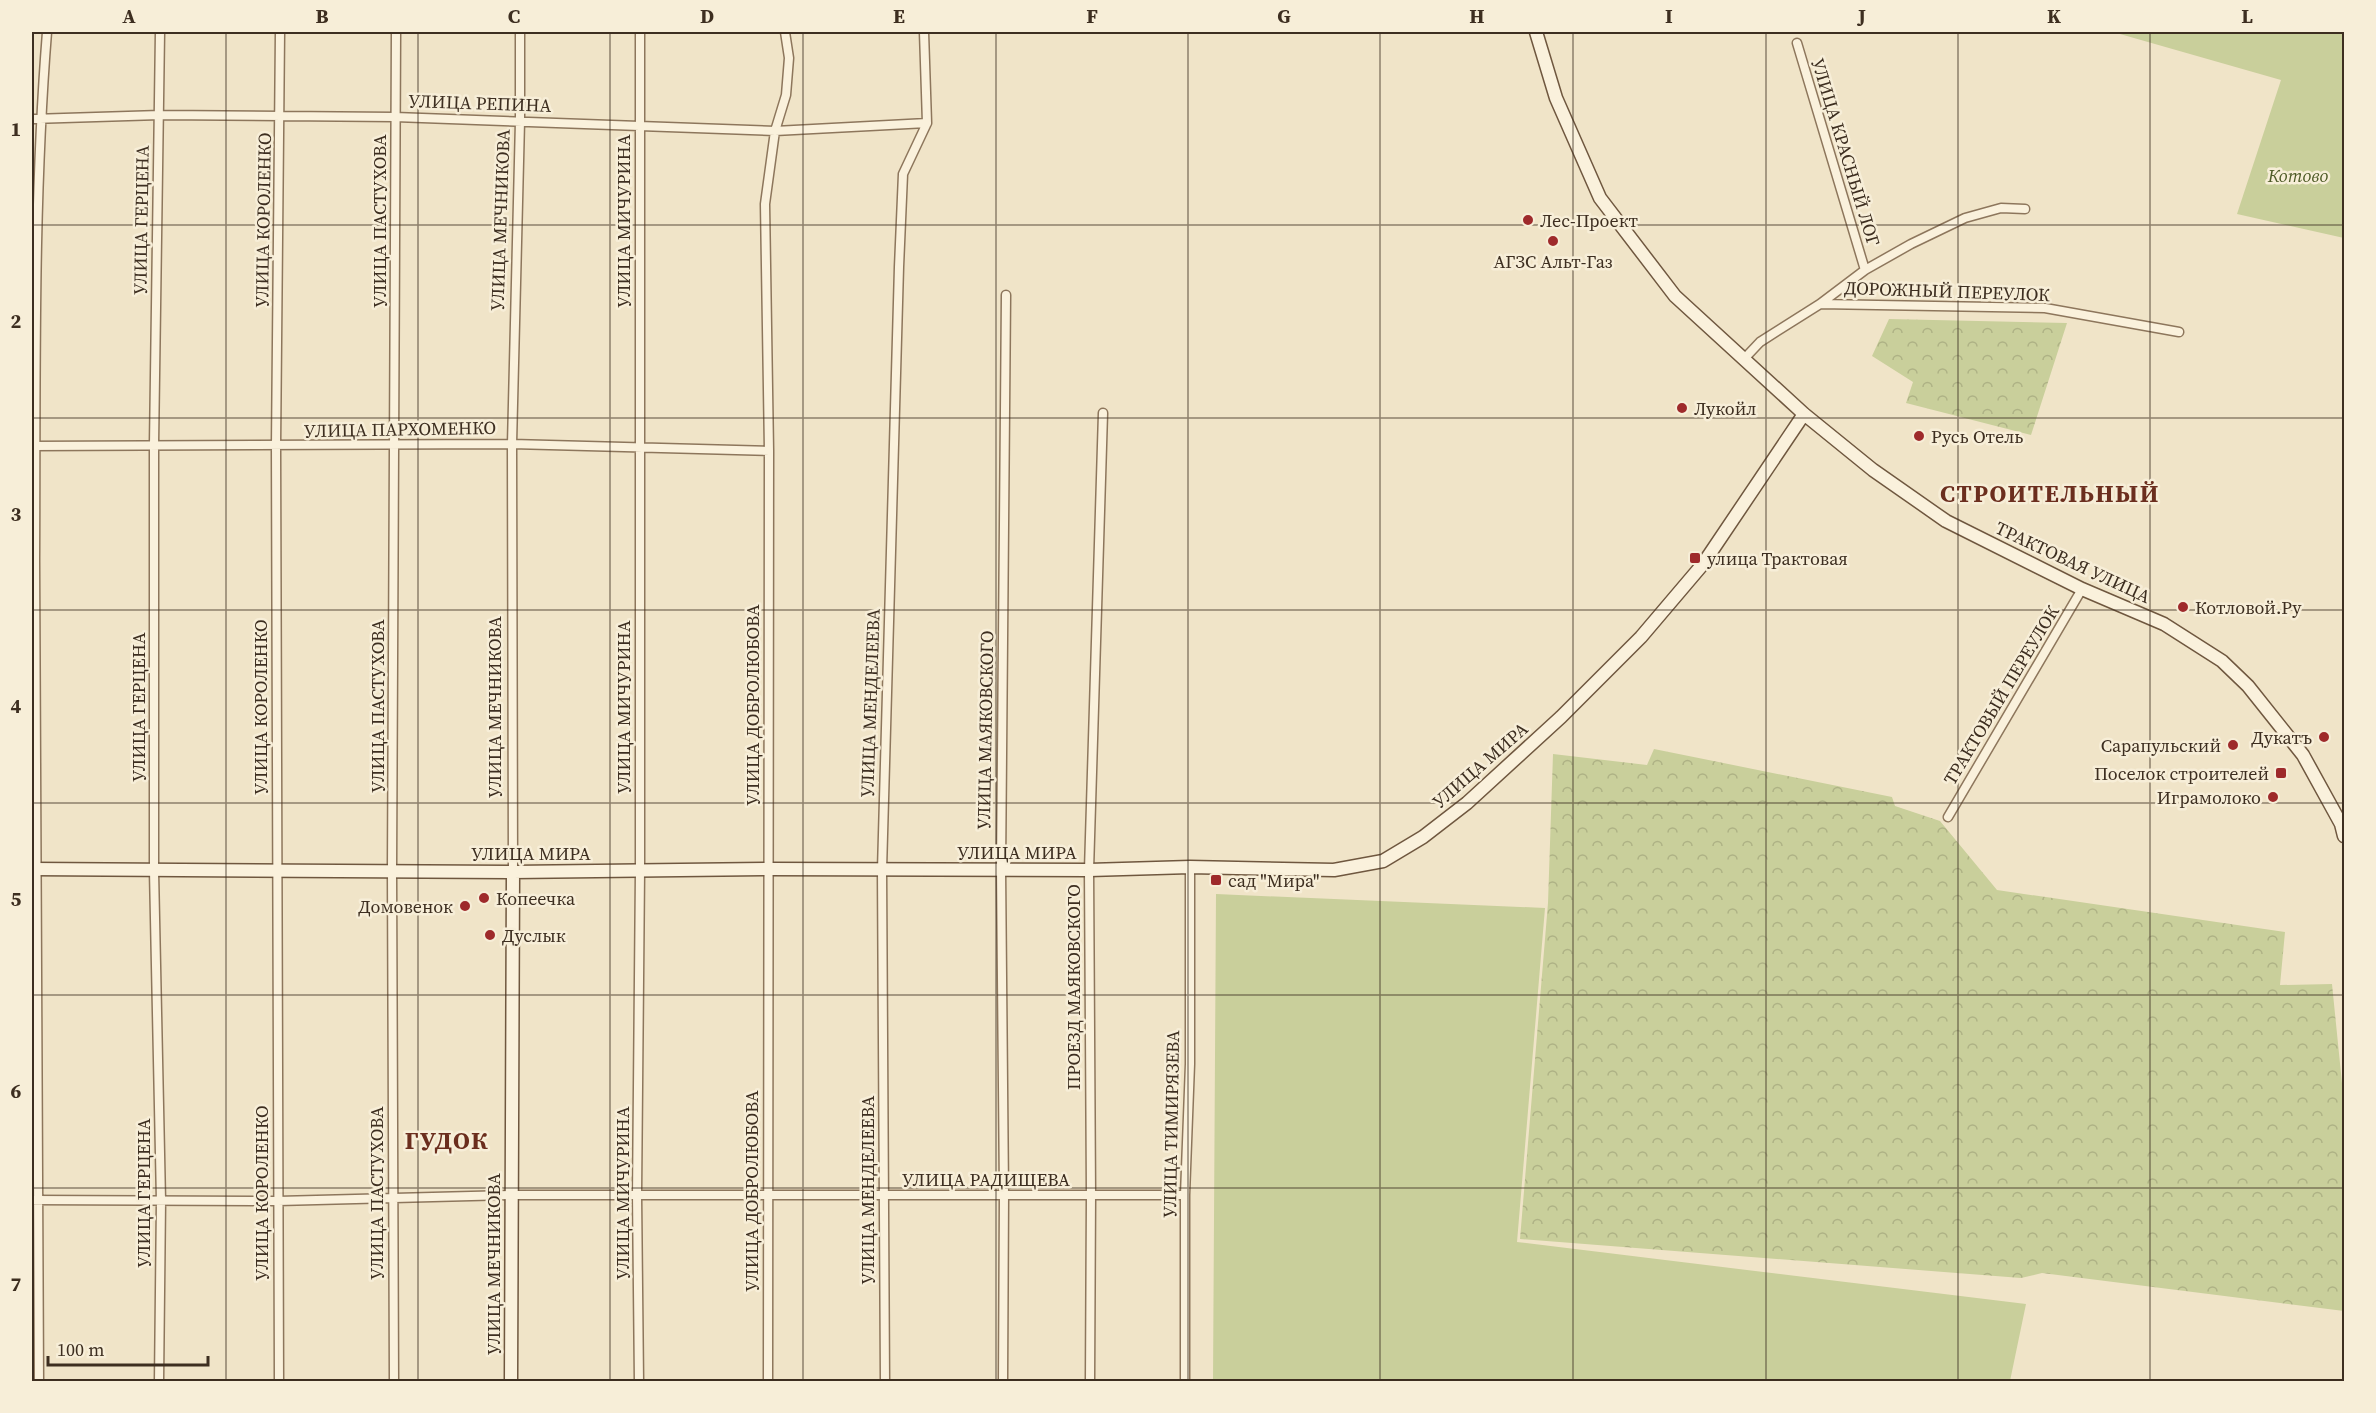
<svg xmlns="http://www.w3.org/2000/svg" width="2376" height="1413" font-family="'Source Serif 4',serif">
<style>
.forest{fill:url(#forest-crowns)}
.garden{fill:#c9cf9b}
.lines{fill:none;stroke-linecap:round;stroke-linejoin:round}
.minor-casing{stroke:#8d765c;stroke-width:11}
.secondary-casing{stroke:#6f573f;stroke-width:15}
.minor{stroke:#faf1dc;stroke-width:8}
.secondary{stroke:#faf1dc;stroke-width:12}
.grid{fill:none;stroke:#3d2e20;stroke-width:1.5;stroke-opacity:0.55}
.poi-dot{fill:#9e2a2b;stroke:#f7eed8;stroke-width:2}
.labels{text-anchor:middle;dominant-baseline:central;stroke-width:5;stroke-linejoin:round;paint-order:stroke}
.street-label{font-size:18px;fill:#3d2e20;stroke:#f7eed8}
.park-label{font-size:18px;font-style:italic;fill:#4d5a26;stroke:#f7eed8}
.poi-label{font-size:18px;fill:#3d2e20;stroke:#f7eed8;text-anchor:start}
.district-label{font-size:24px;font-weight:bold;letter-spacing:1.5px;fill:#6b2e1e;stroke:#f7eed8}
.neatline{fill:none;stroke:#3d2e20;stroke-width:2}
.grid-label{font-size:20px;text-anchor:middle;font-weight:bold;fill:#3d2e20}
</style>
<defs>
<pattern id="forest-crowns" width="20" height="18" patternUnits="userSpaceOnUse" patternTransform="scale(1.5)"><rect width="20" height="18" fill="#c9cf9b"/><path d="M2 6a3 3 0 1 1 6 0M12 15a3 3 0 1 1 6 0" fill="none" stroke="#aeb285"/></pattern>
</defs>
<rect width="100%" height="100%" fill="#f0e4c8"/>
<path class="forest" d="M1889 319 2067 323 2031 435 1906 403 1913 382 1872 356Z
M1654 749 1892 797 1895 806 1940 821 1997 890 2285 932 2280 985 2332 984 2344 1103V1311L2042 1273 2021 1278 1520 1239 1548 903 1553 754 1647 765Z"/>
<path class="garden" d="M2113 32H2344V238L2237 214 2281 80Z
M1216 894 1545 908 1517 1242 2026 1304 2010 1381H1213Z"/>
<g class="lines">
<g class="minor-casing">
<path id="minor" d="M1797 43 1865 270
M32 119 160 115 395 117 775 131 927 123
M1820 304 2045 308 2179 332
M1743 360 1760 342 1820 304 1865 270 1911 244 1965 218 2001 208 2025 209
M32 446 512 444 769 451
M1948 817 2082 589
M513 872 512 444 520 121V32
M32 1200 278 1201 510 1195H1185
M39 1382C37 1108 35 834 35 560 36 384 33 207 47 32
M159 1382 161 1201 154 871V444L160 32
M279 1382 276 446 280 32
M394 1382 392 871 396 32
M639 1382 637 1195 640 871V32
M768 1382 769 451 765 204 775 131 786 95 789 58 785 32
M885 1382 882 870 899 267 903 174 927 123 924 32
M1003 1382 1004 1194 1001 869 1006 295
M1090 1382 1091 1195 1089 870 1103 413
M1185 1382V1195L1190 1064V867"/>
</g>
<g class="secondary-casing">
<path id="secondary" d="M1536 32 1556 98 1600 198 1675 296 1804 414 1873 470 1946 521 2082 589 2164 624 2222 661 2248 686 2303 755 2341 824 2344 836
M32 869 513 872 768 869 1089 870 1190 867 1334 870 1383 861 1423 837 1467 803 1561 717 1641 637 1703 564 1804 414
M511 1382 513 872"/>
</g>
<use href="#minor" class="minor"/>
<use href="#secondary" class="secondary"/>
</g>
<path class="grid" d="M226 32V1382M418 32V1382M610 32V1382M803 32V1382M996 32V1382M1188 32V1382M1380 32V1382M1573 32V1382M1766 32V1382M1958 32V1382M2150 32V1382M32 225H2344M32 418H2344M32 610H2344M32 803H2344M32 995H2344M32 1188H2344"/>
<g class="poi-dot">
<circle cx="1528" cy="220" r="6"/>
<circle cx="1553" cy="241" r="6"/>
<circle cx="1682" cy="408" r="6"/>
<circle cx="1919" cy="436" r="6"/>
<rect x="1689" y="552" width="12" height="12" rx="3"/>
<circle cx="2183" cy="607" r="6"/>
<circle cx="2324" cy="737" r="6"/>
<circle cx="2233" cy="745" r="6"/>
<rect x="2275" y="767" width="12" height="12" rx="3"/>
<circle cx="2273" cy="797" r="6"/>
<rect x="1210" y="874" width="12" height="12" rx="3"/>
<circle cx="484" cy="898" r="6"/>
<circle cx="465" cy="906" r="6"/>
<circle cx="490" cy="935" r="6"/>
</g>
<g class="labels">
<g class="street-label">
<text transform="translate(480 103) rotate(2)">УЛИЦА РЕПИНА</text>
<text transform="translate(1846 152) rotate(73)">УЛИЦА КРАСНЫЙ ЛОГ</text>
<text transform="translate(141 220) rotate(-89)">УЛИЦА ГЕРЦЕНА</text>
<text transform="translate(263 220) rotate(-89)">УЛИЦА КОРОЛЕНКО</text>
<text transform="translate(500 220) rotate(-88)">УЛИЦА МЕЧНИКОВА</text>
<text transform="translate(379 221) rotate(-90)">УЛИЦА ПАСТУХОВА</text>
<text transform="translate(623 221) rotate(-90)">УЛИЦА МИЧУРИНА</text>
<text transform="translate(1947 291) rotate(2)">ДОРОЖНЫЙ ПЕРЕУЛОК</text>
<text transform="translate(400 429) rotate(-1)">УЛИЦА ПАРХОМЕНКО</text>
<text transform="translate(2073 562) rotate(25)">ТРАКТОВАЯ УЛИЦА</text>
<text transform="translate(2001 695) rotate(-59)">ТРАКТОВЫЙ ПЕРЕУЛОК</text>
<text transform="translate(870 703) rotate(-88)">УЛИЦА МЕНДЕЛЕЕВА</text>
<text transform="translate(752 705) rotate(-90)">УЛИЦА ДОБРОЛЮБОВА</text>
<text transform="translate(377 706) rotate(-90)">УЛИЦА ПАСТУХОВА</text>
<text transform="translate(138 707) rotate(-90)">УЛИЦА ГЕРЦЕНА</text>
<text transform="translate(260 707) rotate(-90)">УЛИЦА КОРОЛЕНКО</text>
<text transform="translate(494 707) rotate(-90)">УЛИЦА МЕЧНИКОВА</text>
<text transform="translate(623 707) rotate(-90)">УЛИЦА МИЧУРИНА</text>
<text transform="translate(985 730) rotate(-89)">УЛИЦА МАЯКОВСКОГО</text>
<text transform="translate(1480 765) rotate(-41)">УЛИЦА МИРА</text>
<text x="1017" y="852">УЛИЦА МИРА</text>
<text x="531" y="853">УЛИЦА МИРА</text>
<text transform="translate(1073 987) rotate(-90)">ПРОЕЗД МАЯКОВСКОГО</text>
<text transform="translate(1171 1124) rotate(-89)">УЛИЦА ТИМИРЯЗЕВА</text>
<text x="986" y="1179">УЛИЦА РАДИЩЕВА</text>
<text transform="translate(867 1190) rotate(-90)">УЛИЦА МЕНДЕЛЕЕВА</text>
<text transform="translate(751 1191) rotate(-90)">УЛИЦА ДОБРОЛЮБОВА</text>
<text transform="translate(143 1193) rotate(-90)">УЛИЦА ГЕРЦЕНА</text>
<text transform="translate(261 1193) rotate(-90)">УЛИЦА КОРОЛЕНКО</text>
<text transform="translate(376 1193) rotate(-90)">УЛИЦА ПАСТУХОВА</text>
<text transform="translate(622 1193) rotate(-90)">УЛИЦА МИЧУРИНА</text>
<text transform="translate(493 1264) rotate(-90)">УЛИЦА МЕЧНИКОВА</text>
</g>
<g class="park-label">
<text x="2298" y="175">Котово</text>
</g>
<g class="poi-label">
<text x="1540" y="220">Лес-Проект</text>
<text x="1553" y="261" text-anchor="middle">АГЗС Альт-Газ</text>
<text x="1694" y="408">Лукойл</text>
<text x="1931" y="436">Русь Отель</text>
<text x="1707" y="558">улица Трактовая</text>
<text x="2195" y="607">Котловой.Ру</text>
<text x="2312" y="737" text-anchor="end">Дукатъ</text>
<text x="2221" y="745" text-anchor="end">Сарапульский</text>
<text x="2269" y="773" text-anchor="end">Поселок строителей</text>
<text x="2261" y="797" text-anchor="end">Играмолоко</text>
<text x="1228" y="880">сад "Мира"</text>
<text x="496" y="898">Копеечка</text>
<text x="453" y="906" text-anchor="end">Домовенок</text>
<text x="502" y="935">Дуслык</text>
</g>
<g class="district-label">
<text x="2050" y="493">СТРОИТЕЛЬНЫЙ</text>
<text x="447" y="1140">ГУДОК</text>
</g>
</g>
<rect width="2376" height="1413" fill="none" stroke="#f7eed8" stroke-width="66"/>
<path d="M48 1356v9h160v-9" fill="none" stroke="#3d2e20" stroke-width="3"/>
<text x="57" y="1356" font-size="18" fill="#3d2e20" stroke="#f7eed8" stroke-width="4.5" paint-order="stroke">100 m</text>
<rect x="33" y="33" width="2310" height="1347" class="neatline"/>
<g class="grid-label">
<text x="129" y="23">A</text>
<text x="322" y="23">B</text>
<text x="514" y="23">C</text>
<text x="707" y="23">D</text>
<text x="899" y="23">E</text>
<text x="1092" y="23">F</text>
<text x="1284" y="23">G</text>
<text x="1477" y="23">H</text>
<text x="1669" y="23">I</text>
<text x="1862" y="23">J</text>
<text x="2054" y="23">K</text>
<text x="2247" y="23">L</text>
<text x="16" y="136">1</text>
<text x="16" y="328">2</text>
<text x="16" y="521">3</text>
<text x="16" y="713">4</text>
<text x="16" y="906">5</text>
<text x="16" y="1098">6</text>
<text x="16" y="1291">7</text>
</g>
</svg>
